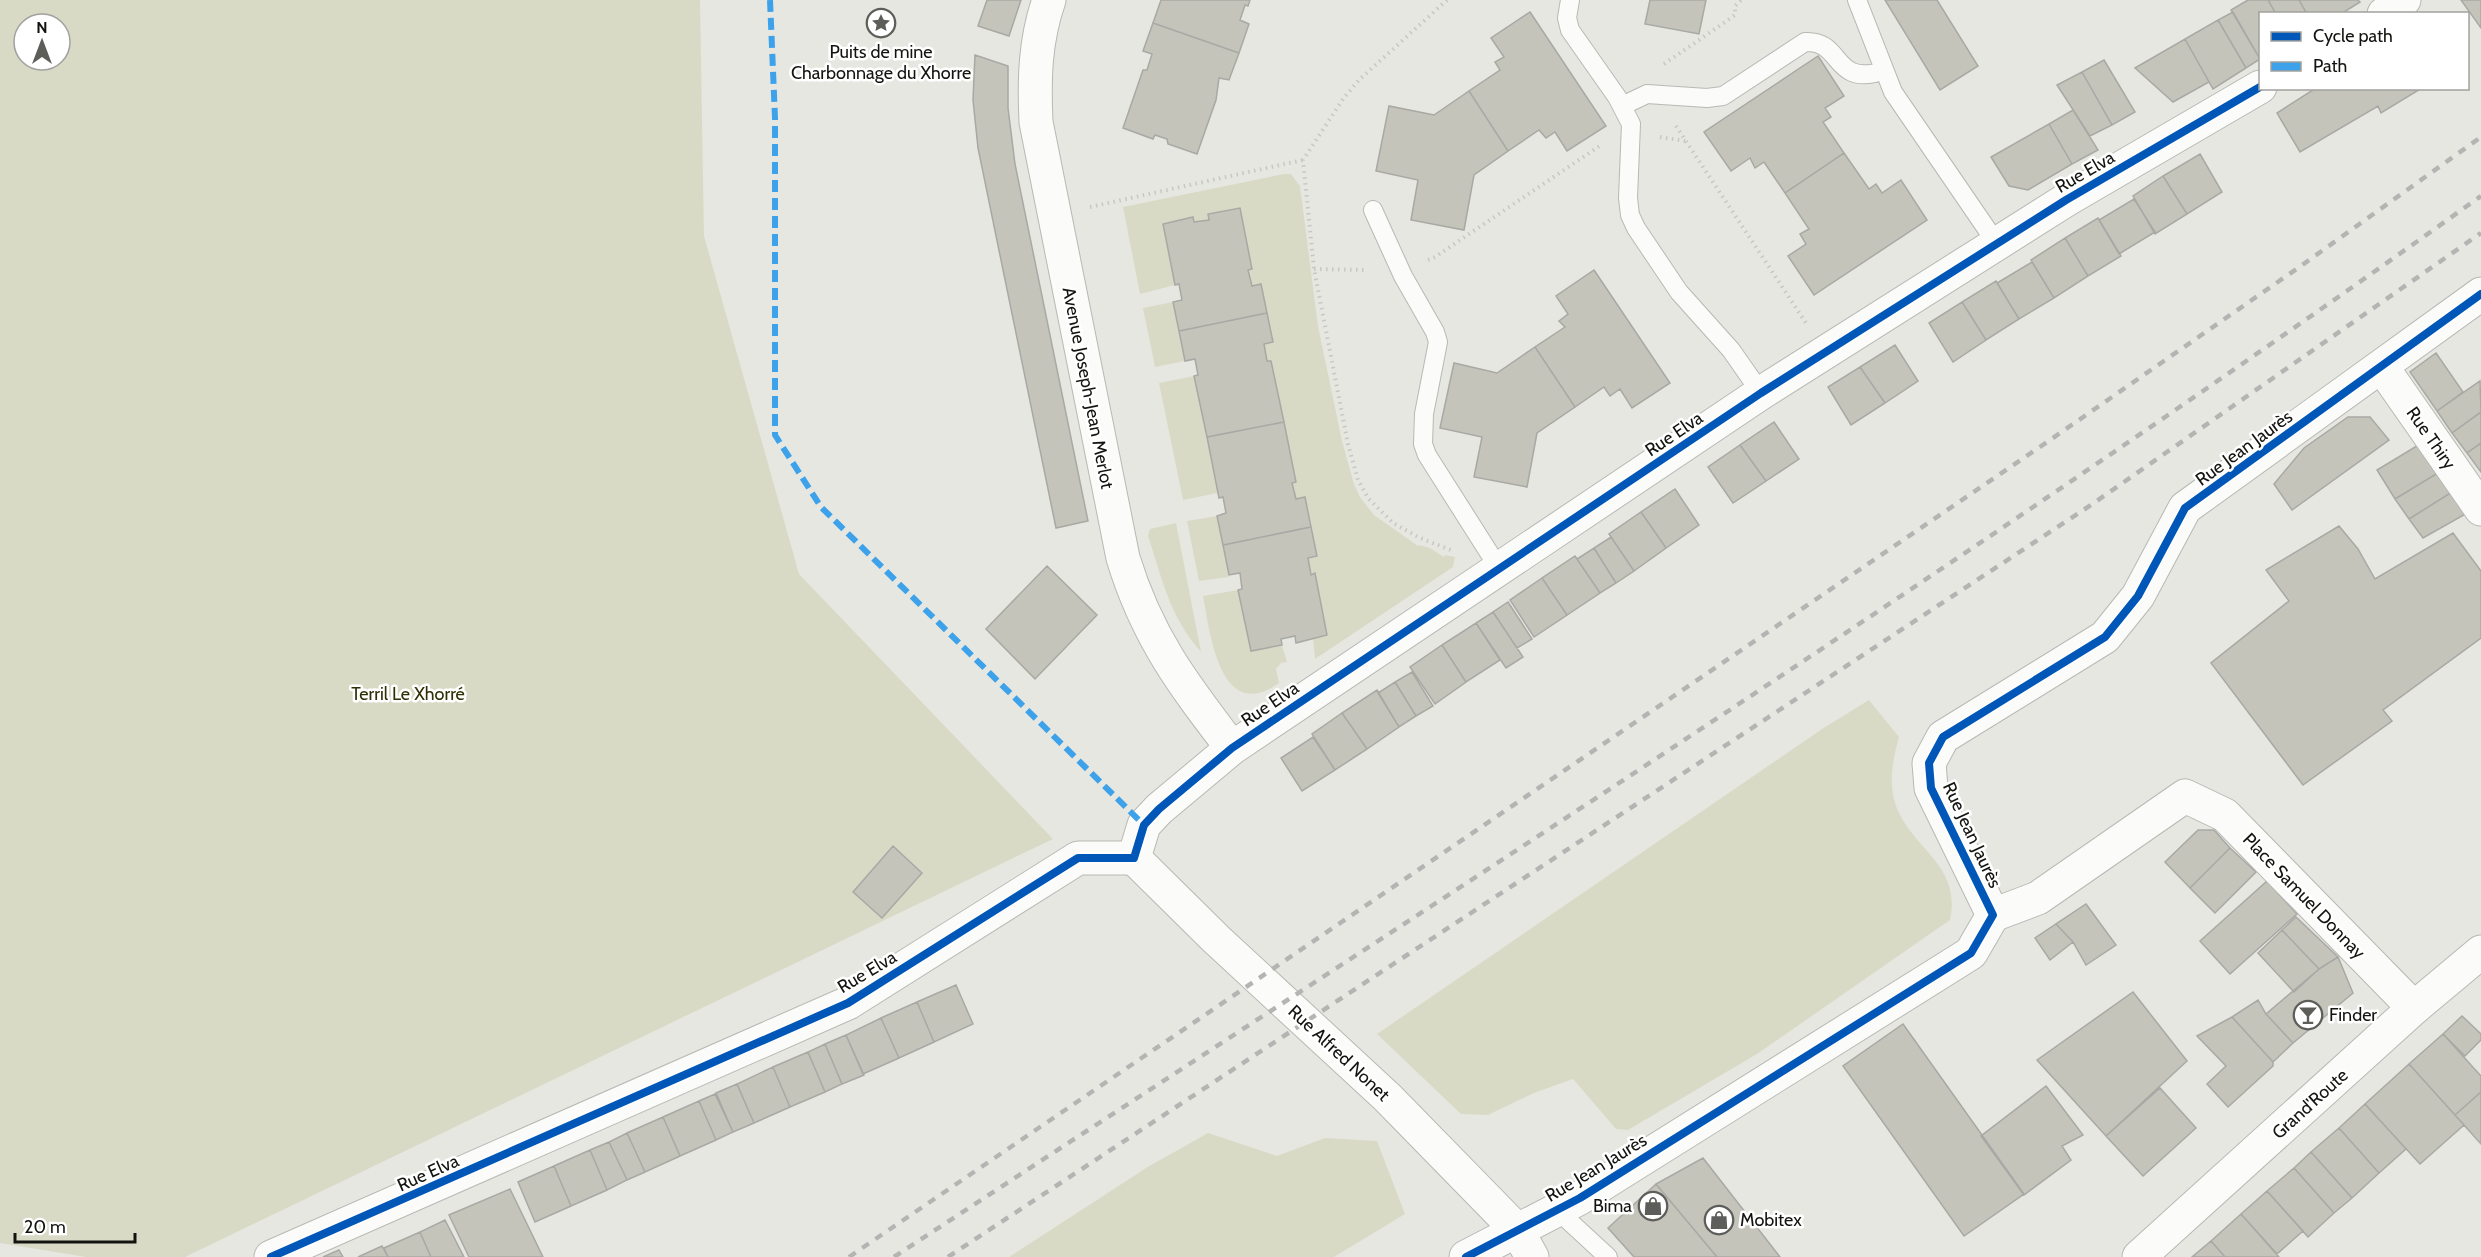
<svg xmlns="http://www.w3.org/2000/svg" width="2481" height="1257" font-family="Cabin,sans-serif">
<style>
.green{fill:#d9dac6;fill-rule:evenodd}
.building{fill:#c4c4bb;stroke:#a8a9a4;stroke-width:1.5}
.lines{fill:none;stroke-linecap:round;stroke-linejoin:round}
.lane-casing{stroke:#b8b8b4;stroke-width:20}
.street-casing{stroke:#b8b8b4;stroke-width:35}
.secondary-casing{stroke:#b8b8b4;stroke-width:35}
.path{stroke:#c7c7c4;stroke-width:4;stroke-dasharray:1.5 4.5;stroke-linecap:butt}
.lane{stroke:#fbfbfa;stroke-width:18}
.street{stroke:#fbfbfa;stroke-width:33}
.secondary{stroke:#fbfbfa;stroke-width:33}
.rail{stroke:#b4b4b3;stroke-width:4.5;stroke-dasharray:8 8;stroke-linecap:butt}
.quiet{stroke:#3da2ea;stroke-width:6;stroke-dasharray:12 6;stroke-linecap:butt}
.cycleway-casing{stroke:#fff;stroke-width:11}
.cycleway{stroke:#0057b8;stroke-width:8}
.labels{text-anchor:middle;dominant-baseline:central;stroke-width:5;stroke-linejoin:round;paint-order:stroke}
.poi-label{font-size:18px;fill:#131410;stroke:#fff;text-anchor:start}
.street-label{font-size:18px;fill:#131410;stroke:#fff}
.park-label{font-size:18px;fill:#2f3004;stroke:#fff}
</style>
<rect width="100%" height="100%" fill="#e7e7e1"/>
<path class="green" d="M0 0H700L704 236 799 574 1053 839 185 1257H86L0 1243ZM24 24H60V60H24Z
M1284 174H1291L1300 186 1318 326 1342 441 1354 484 1360 497 1374 515 1418 546 1419 545 1430 548 1444 557 1445 555 1455 557 1453 567 1315 659 1313 639 1327 635 1315 574 1311 575 1308 558 1317 556 1305 498 1296 499 1292 483 1296 482 1271 361H1267L1264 344 1273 342 1261 285 1252 286 1248 270 1252 268 1240 208 1209 214V220L1194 222 1193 217 1163 224 1175 285 1140 294 1123 207Z
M1173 302 1185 361 1155 367 1143 308Z
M1194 376 1218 493 1183 500 1159 383Z
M1217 516 1229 577 1199 581 1187 521Z
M1176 523 1201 652C1169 615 1163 581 1148 536L1150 529Z
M1238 590 1251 651 1282 645 1287 662 1281 663 1276 669 1279 683C1220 725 1210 633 1203 596Z
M1869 700 1899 737C1893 759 1888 783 1896 806 1912 849 1962 865 1950 920L1757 1054 1628 1130 1616 1129 1573 1079 1534 1093 1488 1115 1461 1114 1377 1034 1822 729Z
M1208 1133 1277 1156 1325 1138 1377 1141 1405 1214 1334 1257H1009L1146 1168Z"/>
<path class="building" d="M987 0H1021L1009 36 978 26Z
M1161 0H1250L1248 6 1245 5 1240 20 1249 24 1239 53 1153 23Z
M1650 0H1706L1699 34 1645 24Z
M1885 0H1937L1978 66 1940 90Z
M2248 0H2268L2276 14H2260V59L2231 10Z
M2268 0H2299L2307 14H2276Z
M2299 0H2358L2360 2 2341 14H2307Z
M2461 0H2481V28Z
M1530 12 1606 126 1567 151 1555 132 1546 138 1539 130 1508 151 1469 91 1500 70 1495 62 1504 57 1491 38Z
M2233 12 2260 59 2246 68 2218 20Z
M2218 20 2246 68 2213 89 2185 39Z
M1153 23 1239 53 1229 80 1219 78 1216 100 1197 154 1168 144 1167 139 1155 135 1153 139 1123 128 1143 70H1147L1152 54 1143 51Z
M2185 39 2209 82 2173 102 2135 68Z
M975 55 1008 66V108L1015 164 1088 521 1056 528 978 148 973 100Z
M1818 56 1844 96 1825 108 1831 117 1823 122 1844 153 1785 193 1764 162 1755 168 1750 158 1731 171 1704 132Z
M2104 60 2135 112 2112 125 2082 72Z
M2082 72 2112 125 2090 136 2057 85Z
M2316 88H2422L2381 113 2378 106 2300 152 2277 113Z
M1469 91 1508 151 1474 175 1464 230 1411 220 1418 180 1376 171 1389 106 1434 115Z
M2073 110 2098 150 2072 164 2049 124Z
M2049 124 2072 164 2028 190 2009 186 1991 157Z
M1844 153 1869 189 1876 184 1882 193 1901 180 1927 220 1814 295 1788 256 1806 244 1800 234 1809 229 1785 193Z
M2200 154 2222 192 2187 214 2163 176Z
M2163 176 2187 214 2155 234 2133 196Z
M2134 199 2155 232 2119 254 2099 220Z
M1240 208 1252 269 1248 270 1252 286 1261 284 1267 313 1179 331 1173 302 1182 300 1179 284 1175 285 1163 224 1193 217 1194 222 1209 220 1208 214Z
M2098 218 2121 256 2088 276 2065 238Z
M2065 238 2088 276 2054 298 2031 260Z
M2032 262 2054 298 2019 319 1997 283Z
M1594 270 1670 383 1632 408 1620 389 1610 396 1604 387 1575 407 1535 347 1565 327 1559 321 1568 314 1556 296Z
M1996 281 2019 319 1986 340 1962 302Z
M1962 302 1986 340 1953 362 1929 323Z
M1267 313 1273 342 1264 344 1267 361H1271L1284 422 1207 437 1194 376 1198 375 1195 359 1185 361 1179 331Z
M1895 345 1918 381 1885 403 1860 367Z
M1535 347 1575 407 1537 433 1527 487 1474 477 1482 437 1440 428 1454 363 1497 373Z
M2436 353 2463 392 2437 411 2410 372Z
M1860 367 1885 403 1851 425 1828 387Z
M2480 381 2481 412 2452 433 2437 411Z
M2481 412V443L2467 453 2452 433Z
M2348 417H2370L2389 440 2292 510 2274 484 2304 448Z
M1284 422 1296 482 1292 483 1296 499 1305 497 1311 527 1223 545 1217 516 1226 513 1223 497 1219 498 1218 493 1207 437Z
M1774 422 1799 459 1766 481 1740 445Z
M2425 441 2446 468 2395 499 2377 470Z
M2481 443V472L2467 453Z
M1740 445 1766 481 1733 503 1708 467Z
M2446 468 2460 487 2409 519 2395 499Z
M2460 487 2476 508 2423 538 2409 519Z
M1675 489 1699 525 1666 548 1641 512Z
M1641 512 1666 548 1634 571 1609 534Z
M2339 526 2358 549 2375 579 2453 533 2481 571V638L2383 710 2392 721 2303 785 2211 663 2289 601 2266 570Z
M1311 527 1317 556 1308 558 1311 575 1315 573 1327 635 1296 643 1295 636 1281 639 1282 645 1251 651 1238 590 1242 589 1240 573 1229 575 1223 545Z
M1611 537 1634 571 1616 583 1594 548Z
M1594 548 1616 583 1600 593 1577 559Z
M1575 556 1600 593 1567 615 1542 578Z
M1047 566 1097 615 1035 679 986 629Z
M1542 578 1567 615 1534 637 1510 600Z
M1508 602 1532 639 1517 648 1493 612Z
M1493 612 1523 657 1506 668 1476 623Z
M1476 623 1500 660 1466 682 1442 645Z
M1442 645 1466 682 1435 704 1410 667Z
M1412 672 1433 706 1416 716 1395 682Z
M1395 682 1416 716 1399 727 1378 693Z
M1377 690 1399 727 1367 749 1342 713Z
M1342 713 1367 749 1335 770 1312 734Z
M1313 737 1335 770 1302 791 1281 758Z
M2198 830H2214L2230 848 2190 888 2165 862Z
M893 846 922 873 882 918 853 892Z
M2230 848 2256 872 2215 913 2190 888Z
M2267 881 2297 914 2230 974 2200 941Z
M2086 904 2116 945 2086 965 2073 942 2056 924Z
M2296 917 2338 957 2319 969 2282 930Z
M2056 924 2073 942 2050 960 2035 938Z
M2282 930 2319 969 2294 992 2258 953Z
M2338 957 2353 993 2293 1043 2266 1014 2319 969Z
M956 985 973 1024 934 1042 917 1002Z
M2133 992 2187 1061 2106 1136 2037 1060Z
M2258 1000 2266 1014 2293 1043 2273 1062 2232 1017Z
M917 1002 934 1042 899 1058 881 1018Z
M2462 1016 2481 1034V1040L2465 1056 2443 1034Z
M2232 1017 2273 1062V1066L2228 1107 2207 1084 2226 1066 2197 1036Z
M881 1018 899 1058 863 1074 846 1035Z
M1903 1024 2024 1194 1964 1236 1843 1066Z
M2443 1034 2481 1076V1092L2455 1115 2409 1064Z
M846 1035 864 1075 842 1084 825 1044Z
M825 1044 842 1084 825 1092 808 1052Z
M808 1052 825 1092 790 1107 773 1067Z
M2409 1064 2464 1125 2420 1164 2365 1104Z
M773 1067 790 1107 754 1123 737 1084Z
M737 1084 754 1123 733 1132 716 1093Z
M2046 1086 2083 1135 2062 1146 2071 1160 2024 1195 1981 1136Z
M2160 1088 2196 1128 2143 1176 2106 1136Z
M2481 1092V1144L2455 1115Z
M715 1094 733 1132 716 1140 699 1101Z
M699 1101 716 1140 680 1156 663 1117Z
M2365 1104 2406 1149 2379 1173 2339 1128Z
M663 1117 680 1156 645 1172 627 1133Z
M2339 1128 2379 1173 2352 1198 2311 1152Z
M627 1133 645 1172 627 1180 609 1142Z
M609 1142 627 1180 607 1190 590 1150Z
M590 1150 607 1190 571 1206 554 1166Z
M2311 1152 2352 1198 2334 1213 2294 1168Z
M1703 1158 1780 1257H1717L1656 1184Z
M554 1166 571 1206 535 1222 518 1182Z
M2294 1168 2334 1213 2308 1237 2267 1191Z
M1656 1184 1717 1257H1634L1608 1228Z
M510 1189 543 1257H469L449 1215Z
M2267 1191 2303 1231 2277 1254 2241 1214Z
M2241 1214 2279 1257H2225L2211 1241Z
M445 1220 464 1257H431L420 1232Z
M420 1232 431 1257H388L384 1248Z
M2211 1241 2225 1257H2192Z
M382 1246 388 1257H358Z
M339 1250 343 1257H323Z"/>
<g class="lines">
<g class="lane-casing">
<path id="lane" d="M1570 0 1567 18 1570 30 1617 97 1631 124 1628 198 1630 215 1636 228 1679 292 1731 350 1761 393
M1857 0 1893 92 1997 244
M1622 106 1647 94 1707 98 1723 96 1805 42C1844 40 1831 87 1883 71
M1373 210 1403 276 1435 332 1438 342 1424 414 1423 444 1427 455 1500 570
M1557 1210 1608 1257"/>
</g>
<g class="street-casing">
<path id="street" d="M1049 0C1035 40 1034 79 1036 122L1123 558C1147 637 1183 684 1232 748
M2384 14 2404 0
M2382 367 2481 509
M1993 915 2038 898 2185 796 2225 815 2414 1008
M271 1257 848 1003 1078 858H1134L1144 825 1159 809 1232 748 1761 393 2066 200 2260 87
M1466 1257 1580 1198 1971 953 1993 915 1931 788 1929 763 1943 737 2105 637 2138 596 2185 508 2481 294"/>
</g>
<g class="secondary-casing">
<path id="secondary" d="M1134 858 1216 939 1388 1098 1517 1230 1532 1257
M2139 1257 2414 1008 2481 952"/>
</g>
<path class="path" d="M1447 0 1359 80 1343 99 1303 160 1314 269 1348 444 1358 480 1368 498 1393 523 1420 538 1451 550
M1664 64 1731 18 1735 15V6L1741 0
M1676 126 1806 323
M1660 137 1685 141
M1090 207 1303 160
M1428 260 1435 257 1601 145
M1314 269 1367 270"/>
<use href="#lane" class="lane"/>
<use href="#street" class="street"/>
<use href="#secondary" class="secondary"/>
<path class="rail" d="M849 1257 2050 440 2298 268 2481 137
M894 1257C1426 908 1963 566 2481 196
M948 1257 2091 505 2481 233"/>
<path class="quiet" d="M770 0 775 118V435L821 507 1144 825"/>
<g class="cycleway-casing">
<path id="cycleway" d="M271 1257 848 1003 1078 858H1134L1144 825 1159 809 1232 748 1761 393 2066 200 2260 87
M1466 1257 1580 1198 1971 953 1993 915 1931 788 1929 763 1943 737 2105 637 2138 596 2185 508 2481 294"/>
</g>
<use href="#cycleway" class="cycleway"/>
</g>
<defs>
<g id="sight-ring" transform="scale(1.5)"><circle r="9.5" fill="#fff" stroke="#5d5e59" stroke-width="1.5"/><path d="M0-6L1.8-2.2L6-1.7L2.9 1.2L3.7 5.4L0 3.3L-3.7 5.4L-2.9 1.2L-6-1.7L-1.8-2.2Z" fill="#5d5e59"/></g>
<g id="bar-ring" transform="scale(1.5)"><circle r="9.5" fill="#fff" stroke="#5d5e59" stroke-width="1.5"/><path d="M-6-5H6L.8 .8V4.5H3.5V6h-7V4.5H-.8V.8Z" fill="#5d5e59"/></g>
<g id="shop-ring" transform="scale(1.5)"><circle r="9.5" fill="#fff" stroke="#5d5e59" stroke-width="1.5"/><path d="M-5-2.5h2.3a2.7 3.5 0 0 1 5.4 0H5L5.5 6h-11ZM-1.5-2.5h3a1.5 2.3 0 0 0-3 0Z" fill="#5d5e59"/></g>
</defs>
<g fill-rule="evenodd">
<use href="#sight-ring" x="881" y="23"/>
<use href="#bar-ring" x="2308" y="1015"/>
<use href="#shop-ring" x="1653" y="1206"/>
<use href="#shop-ring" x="1719" y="1220"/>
</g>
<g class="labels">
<g class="poi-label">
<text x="881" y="52" text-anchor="middle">Puits de mine<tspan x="881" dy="21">Charbonnage du Xhorre</tspan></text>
<text x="2329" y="1015">Finder</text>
<text x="1632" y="1206" text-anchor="end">Bima</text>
<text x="1740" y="1220">Mobitex</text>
</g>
<g class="street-label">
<text transform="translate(2085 172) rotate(-30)">Rue Elva</text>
<text transform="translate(1088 388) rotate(79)">Avenue Joseph-Jean Merlot</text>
<text transform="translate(1674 434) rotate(-34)">Rue Elva</text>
<text transform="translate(2431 438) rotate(55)">Rue Thiry</text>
<text transform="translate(2244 448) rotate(-36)">Rue Jean Jaurès</text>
<text transform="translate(1270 704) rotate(-34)">Rue Elva</text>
<text transform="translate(1972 835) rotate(65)">Rue Jean Jaurès</text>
<text transform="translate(2304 896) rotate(46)">Place Samuel Donnay</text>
<text transform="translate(867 972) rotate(-31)">Rue Elva</text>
<text transform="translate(1339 1053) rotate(43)">Rue Alfred Nonet</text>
<text transform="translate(2310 1104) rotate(-42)">Grand'Route</text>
<text transform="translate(1596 1168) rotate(-31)">Rue Jean Jaurès</text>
<text transform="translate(428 1173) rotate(-24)">Rue Elva</text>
</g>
<g class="park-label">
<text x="408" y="694">Terril Le Xhorré</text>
</g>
</g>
<rect x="2259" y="12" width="210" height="78" fill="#ffffff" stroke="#a1a19f" stroke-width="1.5"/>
<rect x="2271" y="32" width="30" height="9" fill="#0057b8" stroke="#a1a19f" stroke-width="1.5"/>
<text x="2313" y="42" font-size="18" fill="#131410">Cycle path</text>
<rect x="2271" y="62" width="30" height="9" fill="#3da2ea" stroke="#a1a19f" stroke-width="1.5"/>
<text x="2313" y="72" font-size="18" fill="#131410">Path</text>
<g transform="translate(42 42)"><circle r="28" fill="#ffffff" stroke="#a1a19f" stroke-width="1.5"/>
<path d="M0-4.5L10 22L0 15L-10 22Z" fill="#5d5e59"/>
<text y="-9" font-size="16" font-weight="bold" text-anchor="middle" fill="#131410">N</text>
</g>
<path d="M15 1233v9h120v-9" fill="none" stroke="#131410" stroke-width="3"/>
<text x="24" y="1233" font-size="18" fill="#131410" stroke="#ffffff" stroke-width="4.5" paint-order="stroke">20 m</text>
</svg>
